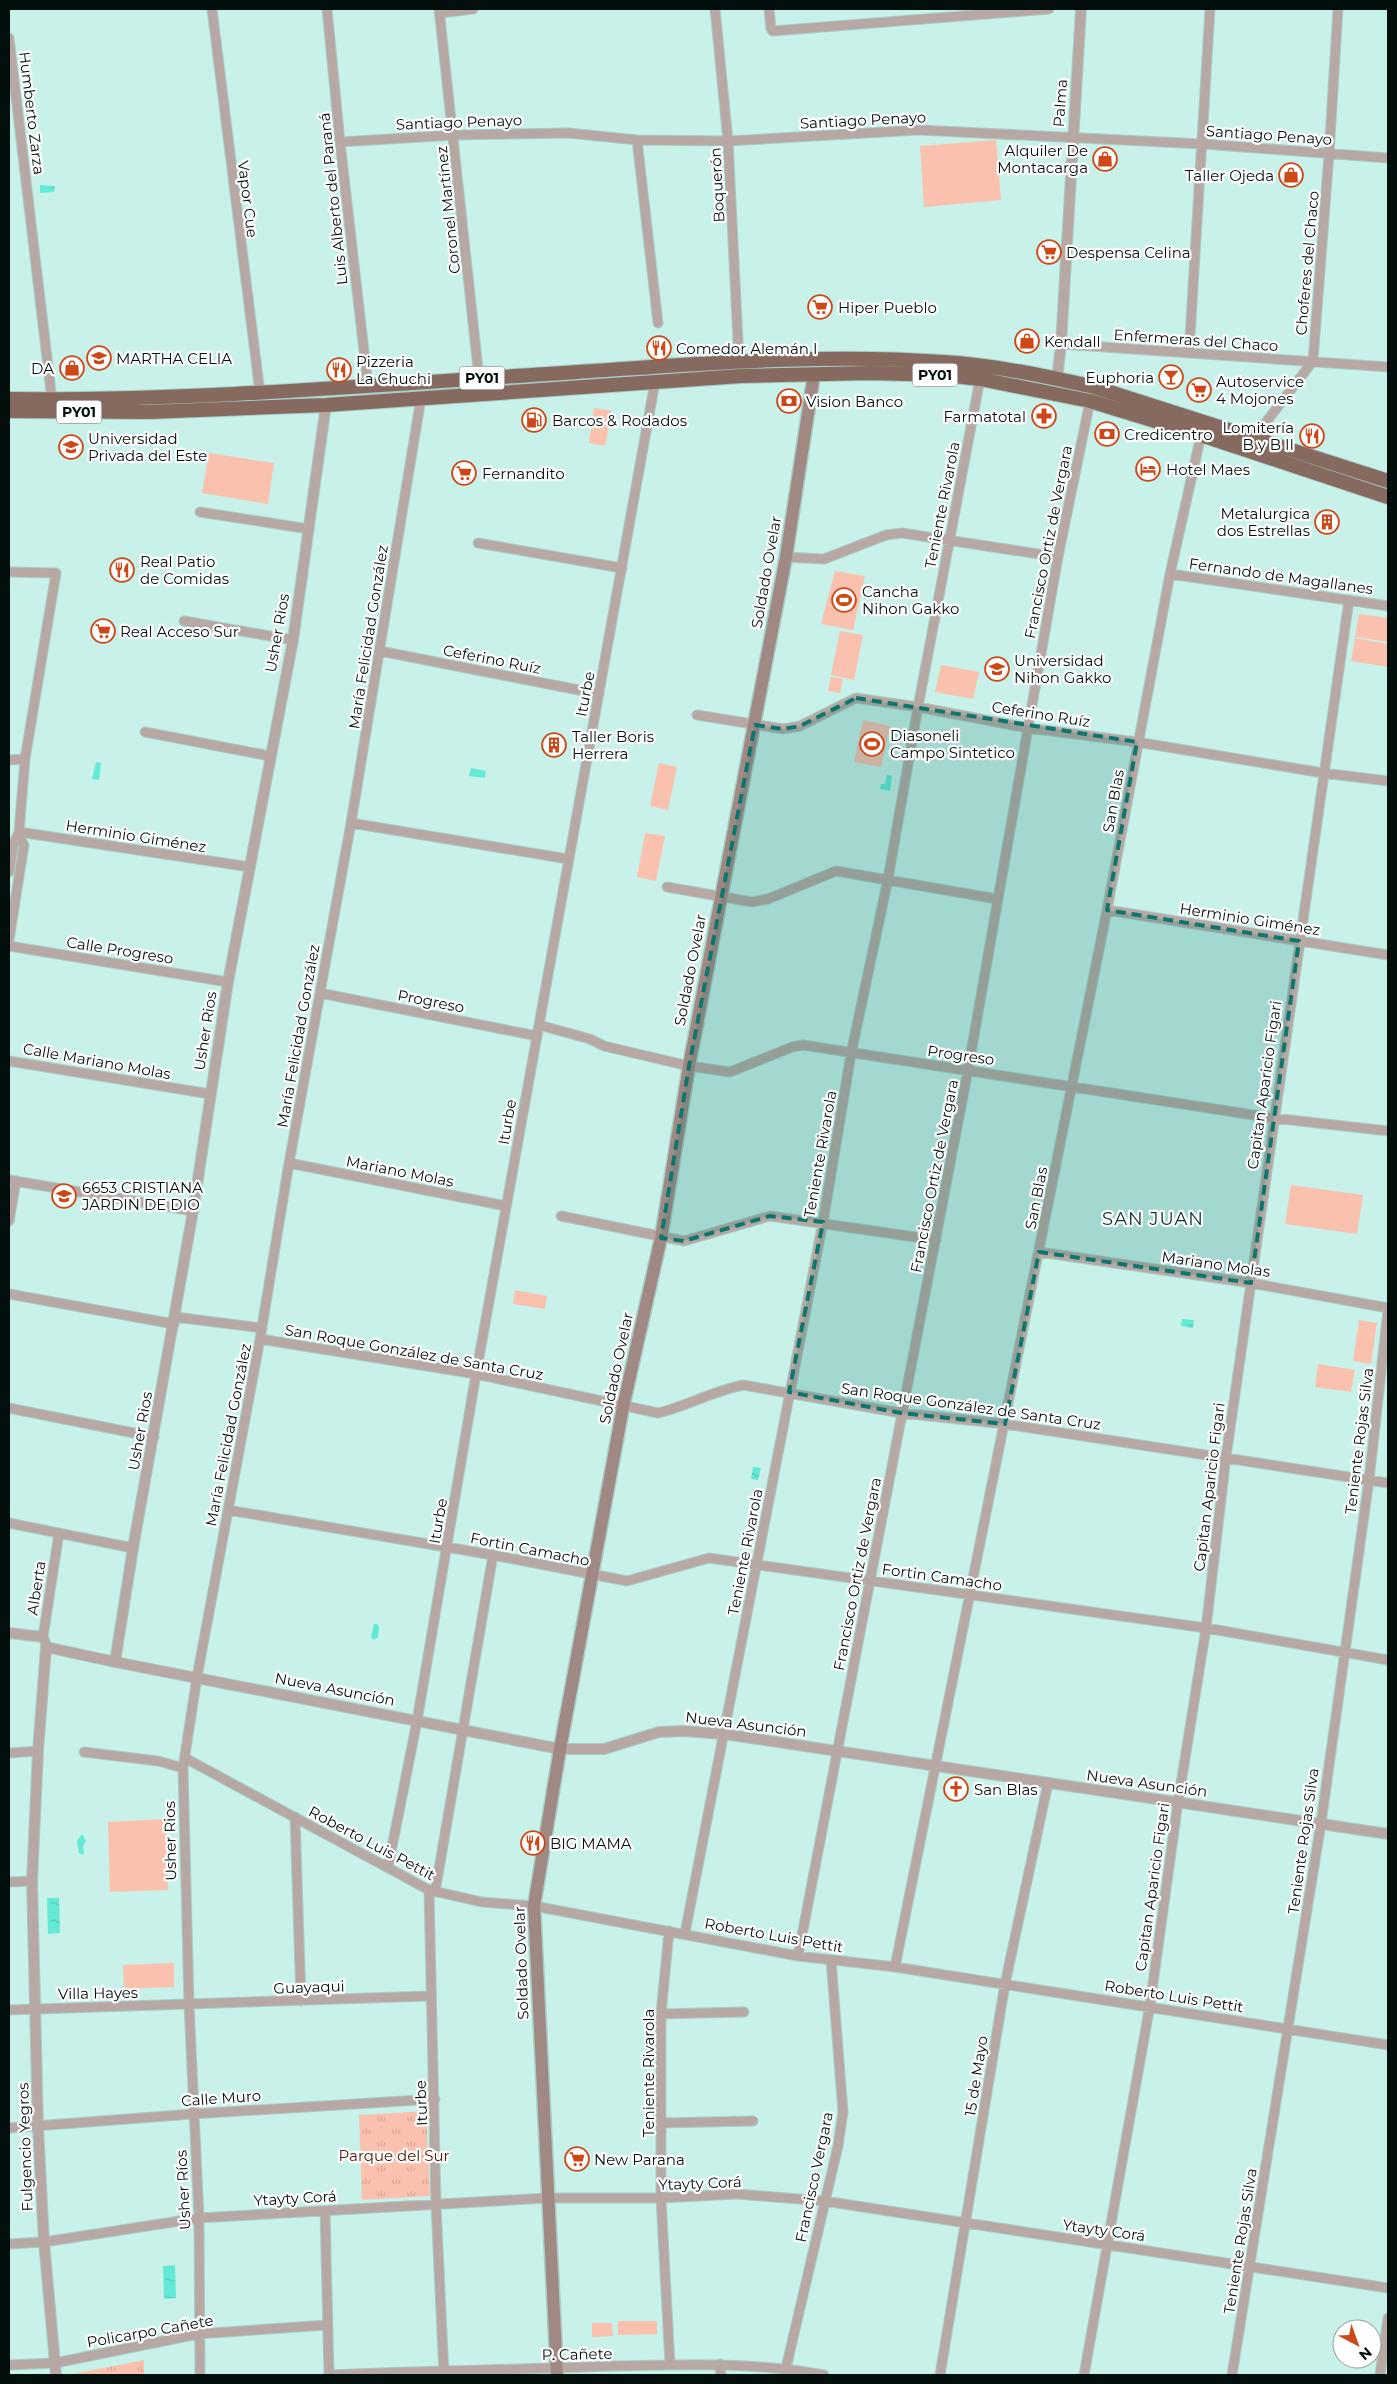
<svg xmlns="http://www.w3.org/2000/svg" width="1397" height="2384" font-family="Montserrat,sans-serif">
<style>
.grass{fill:url(#grass-dots)}
.park{fill:url(#park-tufts)}
.garden{fill:#fbc1af}
.water{fill:url(#water-ripples)}
.lines{fill:none;stroke-linecap:round;stroke-linejoin:round}
.minor-casing{stroke:#a8cdc6;stroke-width:11}
.tertiary-casing{stroke:#a8cdc6;stroke-width:12}
.secondary-casing{stroke:#a8cdc6;stroke-width:15}
.trunk-casing{stroke:#a8cdc6;stroke-width:16}
.minor{stroke:#b8a8a3;stroke-width:9}
.tertiary{stroke:#b8a8a3;stroke-width:10}
.secondary{stroke:#a08982;stroke-width:12}
.trunk{stroke:#866a60;stroke-width:14}
.marked{fill:#0f766e;fill-opacity:0.2;stroke:#0f766e;stroke-width:4;stroke-dasharray:10 6;stroke-linejoin:round}
.labels{text-anchor:middle;dominant-baseline:central;stroke-width:4.5;stroke-linejoin:round;paint-order:stroke}
.shield{fill:#fff;stroke:#4e5756;stroke-width:1}
.shield-label{font-size:14px;font-weight:bold;fill:#020f0d}
.street-label{font-size:15px;fill:#020f0d;stroke:#fff}
.poi-label{font-size:15px;fill:#020f0d;stroke:#fff;text-anchor:start}
.park-label{font-size:15px;fill:#501704;stroke:#fff}
.quarter-label{font-size:18px;letter-spacing:1px;fill:#0a312c;stroke:#fff}
</style>
<defs>
<pattern id="grass-dots" width="8" height="8" patternUnits="userSpaceOnUse" patternTransform="scale(1.25)"><rect width="8" height="8" fill="#fbc1af"/><path d="M2 2h.1M6 6h.1" fill="none" stroke="#d6a595" stroke-width="1.8" stroke-linecap="round"/></pattern>
<pattern id="park-tufts" width="24" height="20" patternUnits="userSpaceOnUse" patternTransform="scale(1.25)"><rect width="24" height="20" fill="#fbc1af"/><path d="M3 7l-1-3M5 7V3M7 7l1-3M15 17l-1-3M17 17v-4M19 17l1-3" fill="none" stroke="#d6a595"/></pattern>
<pattern id="water-ripples" width="26" height="14" patternUnits="userSpaceOnUse" patternTransform="scale(1.25)"><rect width="26" height="14" fill="#63e9d5"/><path d="M2 4q2-2 4 0t4 0M15 11q2-2 4 0t4 0" fill="none" stroke="#54c7b6"/></pattern>
</defs>
<rect width="100%" height="100%" fill="#c8f1e9"/>
<path class="grass" d="M1074 389 1252 444 1388 490 1108 399 1074 390Z"/>
<path class="park" d="M426 2111 430 2196 362 2200 359 2115Z
M144 2360V2375H68Z"/>
<path class="garden" d="M996 140 1001 200 924 207 920 146Z
M594 408 612 411 605 446 589 443Z
M209 453 274 463 268 504 202 493Z
M835 571 865 576 853 630 821 624Z
M1359 614 1388 618V642L1355 637Z
M840 631 863 635 854 680 831 675Z
M1355 638 1388 644V667L1351 661Z
M941 665 979 672 973 699 935 692Z
M831 677 843 679 840 693 828 691Z
M863 720 890 726 881 767 854 762Z
M659 763 677 767 668 810 650 806Z
M645 833 665 836 656 881 637 877Z
M1291 1185 1363 1195 1357 1234 1285 1224Z
M515 1290 547 1296 545 1309 513 1304Z
M1359 1320 1377 1323 1371 1364 1353 1361Z
M1318 1364 1355 1370 1351 1392 1315 1387Z
M165 1819 168 1890 110 1892 108 1822Z
M174 1963V1987L124 1989 123 1965Z
M618 2321H657V2334L618 2335Z
M592 2323H612L613 2336 592 2337Z"/>
<path class="water" d="M40 185 55 186 54 192 40 193Z
M96 762 101 763 99 780 92 779Z
M471 768 486 771 485 778 469 776Z
M887 775 892 776 890 791 880 789 881 784H885Z
M1182 1319 1194 1320 1193 1328 1181 1326Z
M753 1467 761 1468 758 1480 751 1479Z
M374 1624H377L379 1627 378 1637 374 1640 371 1637Z
M82 1834 86 1841 83 1846 84 1855 79 1853 77 1841Z
M47 1898H59L60 1933 48 1934Z
M175 2265 176 2298 164 2299 163 2266Z"/>
<g class="lines">
<g class="minor-casing">
<path id="minor" d="M212 9 260 393
M327 9 340 142 368 386
M439 9 479 378
M715 9 728 141 739 361
M769 9 771 29 773 31 1049 9
M440 13 473 9
M9 38 52 400
M637 140 658 323
M340 142 455 135 569 133 637 140 728 141 919 130 1203 144 1388 158
M1061 344 1388 367
M1189 353 1210 9
M1253 439 1313 361 1329 154 1338 9
M200 512 309 529
M478 543 622 568
M786 557 824 559 886 535 902 533 1058 557
M9 572 56 573 25 759 19 832 14 843 9 872
M1170 574 1388 606
M184 621 293 640
M380 651 599 694
M697 715 783 729 800 726 856 698 918 707 1028 728 1137 742 1323 773 1388 781
M145 732 270 756
M9 760 25 759
M351 823 568 859
M19 832 250 867
M667 887 752 902 768 899 836 871 997 899
M1107 910 1388 955
M9 940 24 845 18 836
M9 946 228 982
M320 993 537 1036
M539 1025 590 1039 604 1046 689 1066 730 1072 792 1047 803 1045 1273 1118 1388 1131
M9 1061 210 1094
M289 1163 506 1206
M9 1180 193 1211
M561 1216 684 1241 770 1216 936 1240
M9 1221 16 1181
M1039 1252 1251 1283 1388 1308
M9 1294 174 1324
M175 1317 262 1328
M260 1339 476 1374 658 1413C687 1406 713 1391 743 1385L901 1413 1005 1424 1388 1483
M9 1408 154 1437
M228 1510 493 1555 627 1581 709 1558 1206 1628 1388 1660
M9 1523 133 1548
M46 1644 43 1637 59 1533
M84 1752 158 1761 183 1768
M9 1753 38 1751
M185 1758 429 1890 482 1902 534 1906 798 1956 895 1967 1388 2045
M295 1817 301 2001
M388 1867 417 1721 476 1374 655 382
M9 1882 32 1881
M429 1890 436 2206 444 2374
M435 1892 493 1555
M669 1931 661 2014V2198L670 2365
M685 1933 823 1222 851 1054 888 879 918 707 980 379
M798 1956 968 1070 1058 557 1090 401
M895 1967 1107 910 1170 574 1201 435
M9 2010 430 1996
M661 2014 744 2012
M661 2123 753 2121
M9 2128 193 2114 435 2099
M325 2211 329 2375
M9 2244 44 2242 199 2218 547 2198H661L737 2194 824 2201 1388 2288
M720 2364 721 2375
M9 2365 55 2363 198 2334 327 2325
M786 2368 838 2146 843 2112 831 1960
M200 2375 199 2218 189 2004 183 1768 197 1677 260 1339 289 1163 351 823 421 398
M329 2375C413 2371 498 2370 583 2367 664 2365 744 2360 824 2375
M940 2375 1005 1984 1048 1783
M1084 2375 1150 2005 1178 1802 1206 1628 1226 1457 1349 600
M1232 2375 1321 1823 1369 1480 1388 1310
M1380 2375 1388 2318"/>
</g>
<g class="tertiary-casing">
<path id="tertiary" d="M1057 379 1061 344 1081 9
M9 1633 43 1637
M115 1662 133 1548 193 1211 228 982 293 640 326 405
M56 2375 44 2242 38 2127 32 1881 38 1751 46 1647 115 1662 560 1749H604L659 1732 683 1731 724 1734 1388 1834"/>
</g>
<g class="secondary-casing">
<path id="secondary" d="M557 2375 534 1906 560 1749 623 1407 661 1238 689 1066 786 557 814 374"/>
</g>
<g class="trunk-casing">
<path id="trunk" d="M9 399C198 401 388 384 577 372 698 364 821 353 943 362 994 365 1045 376 1094 387L1388 481
M9 411 149 412 326 405 741 376 869 373 946 375 980 379 1090 401 1201 435 1388 497"/>
</g>
<use href="#minor" class="minor"/>
<use href="#tertiary" class="tertiary"/>
<use href="#secondary" class="secondary"/>
<use href="#trunk" class="trunk"/>
</g>
<path class="marked" d="M856 698 1137 742 1107 910 1299 941 1251 1283 1039 1252 1005 1424 901 1413 789 1392 823 1222 770 1216 684 1241 661 1238 689 1066 755 725 783 729 800 726Z"/>
<defs>
<g id="shop-ring" transform="scale(1.25)"><circle r="9.5" fill="#fff" stroke="#ce4716" stroke-width="1.5"/><path d="M-5-2.5h2.3a2.7 3.5 0 0 1 5.4 0H5L5.5 6h-11ZM-1.5-2.5h3a1.5 2.3 0 0 0-3 0Z" fill="#ce4716"/></g>
<g id="supermarket-ring" transform="scale(1.25)"><circle r="9.5" fill="#fff" stroke="#ce4716" stroke-width="1.5"/><path d="M-6-5.5h2.5l.6 2H6L4.5 2H-2.5L-4.4-4H-6ZM-1.5 3.2a1.3 1.3 0 1 0 .1 0ZM3 3.2a1.3 1.3 0 1 0 .1 0Z" fill="#ce4716"/></g>
<g id="restaurant-ring" transform="scale(1.25)"><circle r="9.5" fill="#fff" stroke="#ce4716" stroke-width="1.5"/><path d="M-5-6h1v4h1v-4h1v4h1v-4h1v5L-1.5 .5V6h-2V.5L-5-1ZM5-6V6H3V1.5H1.5Q1.5-4 5-6Z" fill="#ce4716"/></g>
<g id="school-ring" transform="scale(1.25)"><circle r="9.5" fill="#fff" stroke="#ce4716" stroke-width="1.5"/><path d="M0-5L7-2L0 1L-7-2ZM-4 1L0 2.5L4 1V4Q0 6-4 4Z" fill="#ce4716"/></g>
<g id="bar-ring" transform="scale(1.25)"><circle r="9.5" fill="#fff" stroke="#ce4716" stroke-width="1.5"/><path d="M-6-5H6L.8 .8V4.5H3.5V6h-7V4.5H-.8V.8Z" fill="#ce4716"/></g>
<g id="bank-ring" transform="scale(1.25)"><circle r="9.5" fill="#fff" stroke="#ce4716" stroke-width="1.5"/><path d="M-6-4H6V4H-6ZM0-2.3a2.3 2.3 0 1 0 0 4.6a2.3 2.3 0 1 0 0-4.6Z" fill="#ce4716"/></g>
<g id="pharmacy-ring" transform="scale(1.25)"><circle r="9.5" fill="#fff" stroke="#ce4716" stroke-width="1.5"/><path d="M-2-6h4v4h4v4h-4v4h-4v-4h-4v-4h4Z" fill="#ce4716"/></g>
<g id="fuel-ring" transform="scale(1.25)"><circle r="9.5" fill="#fff" stroke="#ce4716" stroke-width="1.5"/><path d="M-5.5-6h7V0h2V4h1.3V-2.5L3-4.5l.8-.8L6-3V5H2.5V1h-1V6h-7ZM-4.2-4.7v3.2H.2V-4.7Z" fill="#ce4716"/></g>
<g id="university-ring" transform="scale(1.25)"><circle r="9.5" fill="#fff" stroke="#ce4716" stroke-width="1.5"/><path d="M0-5L7-2L0 1L-7-2ZM-4 1L0 2.5L4 1V4Q0 6-4 4Z" fill="#ce4716"/></g>
<g id="hotel-ring" transform="scale(1.25)"><circle r="9.5" fill="#fff" stroke="#ce4716" stroke-width="1.5"/><path d="M-6-4.5h1.5V1H6V5H4.5V3h-9V5H-6ZM-4 0a1.8 1.8 0 1 1 3.6 0ZM.5 0V-2.5h3Q6-2.5 6 0Z" fill="#ce4716"/></g>
<g id="building-ring" transform="scale(1.25)"><circle r="9.5" fill="#fff" stroke="#ce4716" stroke-width="1.5"/><path d="M-4-6H4V6H1V3H-1V6H-4ZM-2.5-4.3h1.7v1.8h-1.7ZM.8-4.3h1.7v1.8H.8ZM-2.5-1h1.7V.8h-1.7ZM.8-1h1.7V.8H.8Z" fill="#ce4716"/></g>
<g id="stadium-ring" transform="scale(1.25)"><circle r="9.5" fill="#fff" stroke="#ce4716" stroke-width="1.5"/><path d="M0-5a6.5 5 0 1 0 0 10a6.5 5 0 1 0 0-10ZM-3.5-1.8h7v3.6h-7Z" fill="#ce4716"/></g>
<g id="church-ring" transform="scale(1.25)"><circle r="9.5" fill="#fff" stroke="#ce4716" stroke-width="1.5"/><path d="M-1.2-6h2.4v3.5h3.3v2.4h-3.3V6h-2.4V-.1h-3.3v-2.4h3.3Z" fill="#ce4716"/></g>
</defs>
<g fill-rule="evenodd">
<use href="#shop-ring" x="1105" y="159"/>
<use href="#shop-ring" x="1291" y="175"/>
<use href="#supermarket-ring" x="1049" y="252"/>
<use href="#supermarket-ring" x="820" y="307"/>
<use href="#shop-ring" x="1027" y="341"/>
<use href="#restaurant-ring" x="659" y="348"/>
<use href="#school-ring" x="99" y="358"/>
<use href="#shop-ring" x="72" y="368"/>
<use href="#restaurant-ring" x="339" y="370"/>
<use href="#bar-ring" x="1171" y="377"/>
<use href="#supermarket-ring" x="1199" y="390"/>
<use href="#bank-ring" x="789" y="401"/>
<use href="#pharmacy-ring" x="1044" y="416"/>
<use href="#fuel-ring" x="534" y="420"/>
<use href="#bank-ring" x="1107" y="434"/>
<use href="#restaurant-ring" x="1312" y="436"/>
<use href="#university-ring" x="71" y="447"/>
<use href="#hotel-ring" x="1148" y="469"/>
<use href="#supermarket-ring" x="464" y="473"/>
<use href="#building-ring" x="1327" y="522"/>
<use href="#restaurant-ring" x="122" y="570"/>
<use href="#stadium-ring" x="844" y="600"/>
<use href="#supermarket-ring" x="103" y="631"/>
<use href="#university-ring" x="997" y="669"/>
<use href="#stadium-ring" x="872" y="744"/>
<use href="#building-ring" x="554" y="745"/>
<use href="#school-ring" x="64" y="1196"/>
<use href="#church-ring" x="956" y="1789"/>
<use href="#restaurant-ring" x="533" y="1843"/>
<use href="#supermarket-ring" x="577" y="2159"/>
</g>
<g class="labels">
<g class="shield">
<rect x="912.5" y="363.5" width="45" height="23" rx="4"/>
<rect x="459.5" y="366.5" width="45" height="23" rx="4"/>
<rect x="56.5" y="400.5" width="45" height="23" rx="4"/>
</g>
<g class="shield-label">
<text x="935" y="375">PY01</text>
<text x="482" y="378">PY01</text>
<text x="79" y="412">PY01</text>
</g>
<g class="street-label">
<text transform="translate(1060 103) rotate(-86)">Palma</text>
<text transform="translate(32 113) rotate(83)">Humberto Zarza</text>
<text transform="translate(863 120) rotate(-3)">Santiago Penayo</text>
<text transform="translate(459 122) rotate(-2)">Santiago Penayo</text>
<text transform="translate(1269 135) rotate(4)">Santiago Penayo</text>
<text transform="translate(717 185) rotate(-93)">Boquerón</text>
<text transform="translate(248 199) rotate(83)">Vapor Cue</text>
<text transform="translate(333 199) rotate(-96)">Luis Alberto del Paraná</text>
<text transform="translate(448 210) rotate(-96)">Coronel Martínez</text>
<text transform="translate(1307 263) rotate(-85)">Choferes del Chaco</text>
<text transform="translate(1196 340) rotate(4)">Enfermeras del Chaco</text>
<text transform="translate(942 505) rotate(-79)">Teniente Rivarola</text>
<text transform="translate(1048 542) rotate(-79)">Francisco Ortiz de Vergara</text>
<text transform="translate(766 572) rotate(-80)">Soldado Ovelar</text>
<text transform="translate(1281 576) rotate(8)">Fernando de Magallanes</text>
<text transform="translate(277 633) rotate(-80)">Usher Rios</text>
<text transform="translate(368 637) rotate(-81)">María Felicidad González</text>
<text transform="translate(492 659) rotate(11)">Ceferino Ruíz</text>
<text transform="translate(585 694) rotate(-79)">Iturbe</text>
<text transform="translate(1041 714) rotate(9)">Ceferino Ruíz</text>
<text transform="translate(1113 801) rotate(-80)">San Blas</text>
<text transform="translate(136 836) rotate(9)">Herminio Giménez</text>
<text transform="translate(1250 919) rotate(9)">Herminio Giménez</text>
<text transform="translate(120 950) rotate(9)">Calle Progreso</text>
<text transform="translate(690 970) rotate(-79)">Soldado Ovelar</text>
<text transform="translate(431 1001) rotate(11)">Progreso</text>
<text transform="translate(205 1031) rotate(-81)">Usher Rios</text>
<text transform="translate(298 1036) rotate(-80)">María Felicidad González</text>
<text transform="translate(961 1055) rotate(8)">Progreso</text>
<text transform="translate(97 1061) rotate(10)">Calle Mariano Molas</text>
<text transform="translate(1264 1085) rotate(-82)">Capitan Aparicio Figari</text>
<text transform="translate(507 1122) rotate(-80)">Iturbe</text>
<text transform="translate(820 1154) rotate(-80)">Teniente Rivarola</text>
<text transform="translate(400 1171) rotate(11)">Mariano Molas</text>
<text transform="translate(934 1176) rotate(-79)">Francisco Ortiz de Vergara</text>
<text transform="translate(1036 1198) rotate(-79)">San Blas</text>
<text transform="translate(1216 1264) rotate(8)">Mariano Molas</text>
<text transform="translate(414 1352) rotate(10)">San Roque González de Santa Cruz</text>
<text transform="translate(616 1368) rotate(-78)">Soldado Ovelar</text>
<text transform="translate(971 1406) rotate(8)">San Roque González de Santa Cruz</text>
<text transform="translate(140 1431) rotate(-80)">Usher Rios</text>
<text transform="translate(228 1435) rotate(-79)">María Felicidad González</text>
<text transform="translate(1359 1441) rotate(-83)">Teniente Rojas Silva</text>
<text transform="translate(1209 1487) rotate(-83)">Capitan Aparicio Figari</text>
<text transform="translate(438 1521) rotate(-80)">Iturbe</text>
<text transform="translate(530 1549) rotate(11)">Fortin Camacho</text>
<text transform="translate(745 1552) rotate(-79)">Teniente Rivarola</text>
<text transform="translate(857 1574) rotate(-79)">Francisco Ortiz de Vergara</text>
<text transform="translate(942 1577) rotate(8)">Fortin Camacho</text>
<text transform="translate(36 1588) rotate(-81)">Alberta</text>
<text transform="translate(335 1689) rotate(11)">Nueva Asunción</text>
<text transform="translate(746 1724) rotate(7)">Nueva Asunción</text>
<text transform="translate(1147 1783) rotate(8)">Nueva Asunción</text>
<text transform="translate(170 1841) rotate(-91)">Usher Rios</text>
<text transform="translate(1303 1841) rotate(-82)">Teniente Rojas Silva</text>
<text transform="translate(372 1843) rotate(28)">Roberto Luis Pettit</text>
<text transform="translate(1152 1887) rotate(-82)">Capitan Aparicio Figari</text>
<text transform="translate(774 1935) rotate(10)">Roberto Luis Pettit</text>
<text transform="translate(521 1963) rotate(-92)">Soldado Ovelar</text>
<text transform="translate(309 1987) rotate(-2)">Guayaqui</text>
<text transform="translate(98 1993) rotate(-1)">Villa Hayes</text>
<text transform="translate(1174 1996) rotate(9)">Roberto Luis Pettit</text>
<text transform="translate(648 2073) rotate(-90)">Teniente Rivarola</text>
<text transform="translate(976 2076) rotate(-81)">15 de Mayo</text>
<text transform="translate(221 2098) rotate(-4)">Calle Muro</text>
<text transform="translate(421 2103) rotate(-92)">Iturbe</text>
<text transform="translate(25 2147) rotate(-92)">Fulgencio Yegros</text>
<text transform="translate(814 2177) rotate(-78)">Francisco Vergara</text>
<text transform="translate(700 2183) rotate(-2)">Ytayty Corá</text>
<text transform="translate(183 2190) rotate(-93)">Usher Ríos</text>
<text transform="translate(295 2198) rotate(-3)">Ytayty Corá</text>
<text transform="translate(1104 2230) rotate(8)">Ytayty Corá</text>
<text transform="translate(1240 2241) rotate(-81)">Teniente Rojas Silva</text>
<text transform="translate(150 2331) rotate(-10)">Policarpo Cañete</text>
<text transform="translate(577 2354) rotate(-1)">P. Cañete</text>
</g>
<g class="poi-label">
<text x="1088" y="150" text-anchor="end">Alquiler De<tspan x="1088" dy="17">Montacarga</tspan></text>
<text x="1274" y="175" text-anchor="end">Taller Ojeda</text>
<text x="1066" y="252">Despensa Celina</text>
<text x="838" y="307">Hiper Pueblo</text>
<text x="1044" y="341">Kendall</text>
<text x="676" y="348">Comedor Alemán I</text>
<text x="116" y="358">MARTHA CELIA</text>
<text x="356" y="361">Pizzeria<tspan x="356" dy="17">La Chuchi</tspan></text>
<text x="54" y="368" text-anchor="end">DA</text>
<text x="1154" y="377" text-anchor="end">Euphoria</text>
<text x="1216" y="381">Autoservice<tspan x="1216" dy="17">4 Mojones</tspan></text>
<text x="806" y="401">Vision Banco</text>
<text x="1026" y="416" text-anchor="end">Farmatotal</text>
<text x="552" y="420">Barcos &amp; Rodados</text>
<text x="1294" y="427" text-anchor="end">Lomitería<tspan x="1294" dy="17">B y B II</tspan></text>
<text x="1124" y="434">Credicentro</text>
<text x="88" y="438">Universidad<tspan x="88" dy="17">Privada del Este</tspan></text>
<text x="1166" y="469">Hotel Maes</text>
<text x="482" y="473">Fernandito</text>
<text x="1310" y="513" text-anchor="end">Metalurgica<tspan x="1310" dy="17">dos Estrellas</tspan></text>
<text x="140" y="561">Real Patio<tspan x="140" dy="17">de Comidas</tspan></text>
<text x="862" y="591">Cancha<tspan x="862" dy="17">Nihon Gakko</tspan></text>
<text x="120" y="631">Real Acceso Sur</text>
<text x="1014" y="660">Universidad<tspan x="1014" dy="17">Nihon Gakko</tspan></text>
<text x="890" y="735">Diasoneli<tspan x="890" dy="17">Campo Sintetico</tspan></text>
<text x="572" y="736">Taller Boris<tspan x="572" dy="17">Herrera</tspan></text>
<text x="82" y="1187">6653 CRISTIANA<tspan x="82" dy="17">JARDIN DE DIO</tspan></text>
<text x="974" y="1789">San Blas</text>
<text x="550" y="1843">BIG MAMA</text>
<text x="594" y="2159">New Parana</text>
</g>
<g class="park-label">
<text x="394" y="2155">Parque del Sur</text>
</g>
<g class="quarter-label">
<text x="1153" y="1219">SAN JUAN</text>
</g>
</g>
<rect width="1397" height="2384" fill="none" stroke="#020f0d" stroke-width="20"/>
<g transform="translate(1357 2344) rotate(139)"><circle r="24" fill="#ffffff" stroke="#9a9f9e"/>
<path d="M0-4L9 19L0 12L-9 19Z" fill="#ce4716"/>
<text y="-8" font-size="14" font-weight="bold" text-anchor="middle" fill="#020f0d">N</text>
</g>
</svg>
